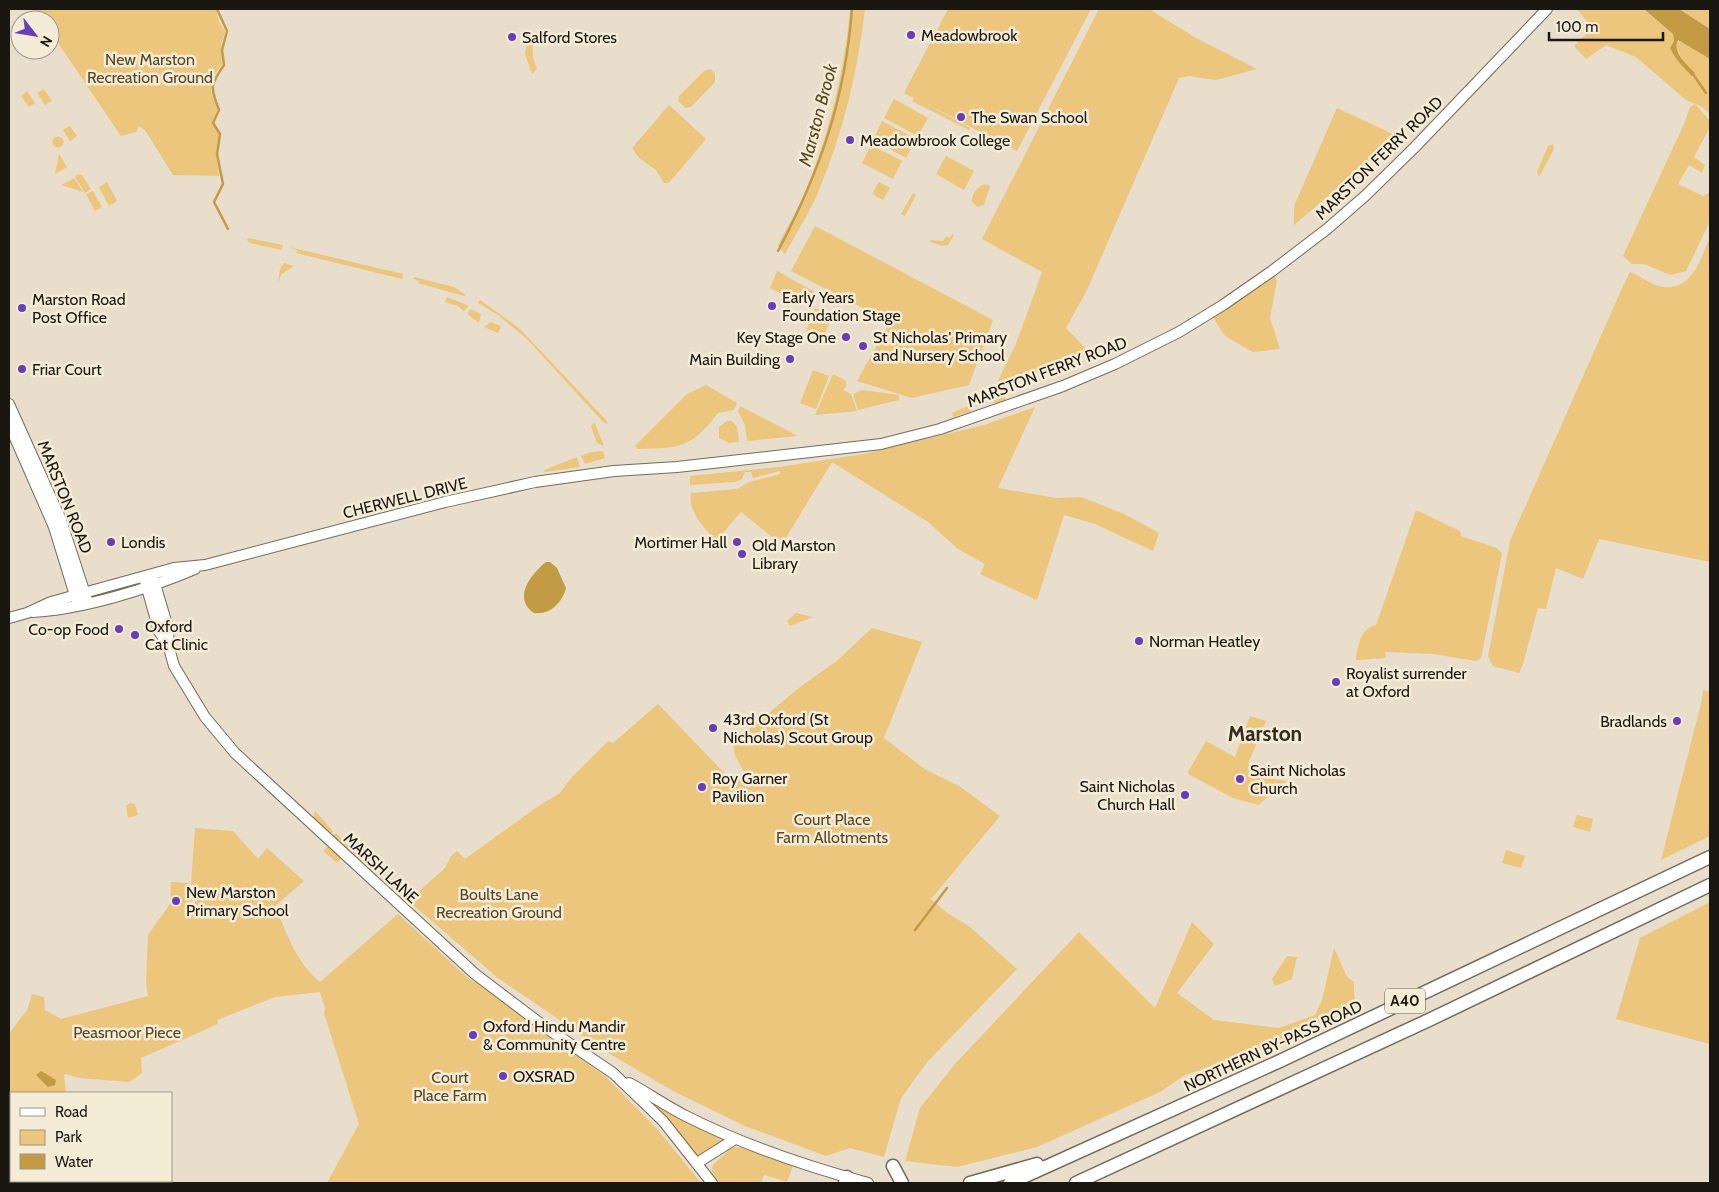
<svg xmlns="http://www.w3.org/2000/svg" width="1719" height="1192" font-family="Cabin,sans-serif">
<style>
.green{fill:#ebc67c}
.water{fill:#c39b45}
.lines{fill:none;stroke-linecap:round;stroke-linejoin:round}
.stream{stroke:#c39b45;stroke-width:2.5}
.major-casing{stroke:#736b5a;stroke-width:12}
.highway-casing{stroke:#736b5a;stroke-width:15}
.major{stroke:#fff;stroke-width:10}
.highway{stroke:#fff;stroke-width:12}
.poi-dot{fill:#673eb6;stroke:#f5ecd8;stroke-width:2}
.labels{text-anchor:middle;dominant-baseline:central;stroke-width:5;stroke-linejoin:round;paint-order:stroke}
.shield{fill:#f5ecd8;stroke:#5c574c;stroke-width:1}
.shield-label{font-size:15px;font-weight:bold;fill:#1a1710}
.poi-label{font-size:16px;fill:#1a1710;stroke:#f5ecd8;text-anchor:start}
.park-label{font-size:16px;fill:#584722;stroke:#f5ecd8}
.street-label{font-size:16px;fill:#1a1710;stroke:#f5ecd8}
.water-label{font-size:18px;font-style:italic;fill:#5a4824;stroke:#f5ecd8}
.district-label{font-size:21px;font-weight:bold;fill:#342c1d;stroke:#f5ecd8}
</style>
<rect width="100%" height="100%" fill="#e8decb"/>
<path class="green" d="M35 9H216L219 22 225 31 221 46 222 64 212 78 211 91 217 109 212 123 219 133 216 151 219 176 173 175 145 130 139 126 136 132 121 136 50 31V20H42Z
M850 9H865C858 70 843 133 819 190 810 212 796 233 785 254L778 246C787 227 798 210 806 191 829 134 845 70 850 9Z
M948 9H1091L1017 151 923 102 970 128 969 130 912 101 914 98 904 93Z
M1099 9H1149L1196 38 1257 69 1216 80 1189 76 1179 78 1087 290 1066 328 1088 351 1005 386 994 389 1016 344 1042 272 982 239Z
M1577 9H1644L1673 34 1674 41 1670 48 1692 75 1694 73C1686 64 1672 53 1678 40L1710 59V114L1702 107 1686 100 1636 57 1606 45 1586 59 1574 46 1592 28Z
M1679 9H1710V29Z
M529 31 532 33 533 57 537 69 532 74 525 54Z
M709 69 715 73V82L691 107 686 108 678 101 679 96 704 71Z
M44 89 52 101 45 105 37 93Z
M27 91 35 103 29 107 21 96Z
M894 99 928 118 918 136 884 118Z
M1695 104 1710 121V127L1694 157 1705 165 1702 173 1689 165 1678 184 1703 196 1709 193 1710 221 1686 271 1670 275 1644 264H1632L1623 256 1684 124 1690 107Z
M669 105 706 139 669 183H664L656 170 639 158 632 148Z
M1337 108 1395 135 1366 164 1294 225V206Z
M882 121 916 139 906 158 873 140Z
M70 126 77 136 70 141 63 130Z
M52.5 142a5.5 5.5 0 1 1 11 0a5.5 5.5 0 1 1-11 0Z
M1553 144 1554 149 1539 177 1537 172 1548 146Z
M871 145 902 161 893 179 862 163Z
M59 154 67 167 55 174Z
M946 156 974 171 964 190 936 174Z
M78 174 82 175 91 189 85 193 75 177Z
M74 178 83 192 61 185Z
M107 182 117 201 109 206 99 187Z
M879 182 890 188 883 200 872 194Z
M985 184 990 186 984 205 978 207 972 202C971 194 978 186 985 184Z
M93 191 102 207 95 211 86 194Z
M913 193 916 195 905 216 901 214Z
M815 226 993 320 969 385 912 398 857 381 890 322 791 271Z
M952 234 954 235 948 245 942 246 930 242 931 240 943 241 946 236 950 238Z
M1710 237V562L1599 539 1583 579 1556 568 1546 609 1538 608 1523 664 1519 673 1493 666 1488 656 1510 541 1623 286 1630 272C1640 276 1652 285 1663 287 1692 291 1701 258 1710 237Z
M248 238 283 245 282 250 250 243 247 240Z
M289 247 403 274 402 279 296 253 297 250Z
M284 263 294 266 282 274 278 282 280 269Z
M777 271 815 292 811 303 786 296 770 288Z
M1274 275 1277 280 1270 318 1280 349 1253 352 1225 336 1212 316Z
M414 277 454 287 466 295 464 296 418 283 419 281 414 279Z
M447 297 469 306 464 311 458 306 445 302Z
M480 300 519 328 606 420 608 424 603 422 527 339 498 315 478 303Z
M815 308 833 315 823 338 806 331Z
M471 309 481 314 479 323 467 314Z
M491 322 501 326 498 333 484 327Z
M813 370 829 376 816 409 800 403Z
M833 374 846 381V387L843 390 851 394 857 411 815 415Z
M706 385 737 403 734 410 718 413C691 448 681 448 638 449L635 446 687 394Z
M862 390 899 395V400L858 410 853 394Z
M1004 393 1006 402 995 403 988 398Z
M977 402 971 411 953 417 952 413Z
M740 406 798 436 747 441 745 425 738 411Z
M1035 407 998 488 1056 498 1081 497 1124 514 1159 533 1153 551 1095 524 1064 515 1037 600 980 574 985 564 958 549 928 522 832 462 784 541 771 536 741 512 716 541C704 527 688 513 691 493L737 489 749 482 780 474V471L753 478 751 472H745L742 479 735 482 690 485V476L780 467 863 454 984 425Z
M727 421H732L737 427 739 442 729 443 719 438V427Z
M594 422 604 446 597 443 591 426Z
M603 451 605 458 585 464 581 456 591 452Z
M577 457 580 467 545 472 544 470Z
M1416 510 1460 531 1461 536 1497 548 1502 554 1481 658 1476 661 1433 654 1385 652 1386 658 1356 660C1357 647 1361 628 1376 625Z
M796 613 813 617 790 626 787 621Z
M872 628 922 642 884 738 926 770 959 786 1000 816 931 899 946 912 970 927 1017 969 928 1061 901 1098 884 1157 850 1148 826 1156 745 1126 673 1091 605 1051 498 978 411 903 415 895 445 868 451 856 457 851 465 859 537 807 560 793 571 778 608 741 613 743 658 704 733 782 744 772 735 755 733 743 800 687 838 660Z
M1703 690 1710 692V836L1661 860 1702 700Z
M1250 716 1266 721 1248 764 1256 769 1257 777 1287 781 1258 805 1233 798 1188 774V772L1206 741 1235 757Z
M131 803 135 804 138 815 128 818 126 806Z
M315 811 333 831 330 834 313 818Z
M1577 815 1593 819 1590 832 1573 827Z
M195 828 233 831 258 859 267 848 304 881 275 906C287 934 296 962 320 982L398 914 469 979 480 984 606 1077 658 1130 701 1183H327L359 1124 324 1013 325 1008 320 992 275 997 217 1020 218 1024 141 1058 142 1073 129 1082 79 1078 66 1074 64 1075 66 1093H11V1181H76L77 1183H9V1034L27 1010 32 994 44 997 45 1010 61 1019 148 996 146 983 148 935 170 904 171 882 188 883 194 890 193 900 190 903H195L196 890 191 884Z
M336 833 390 889 332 837Z
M328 846 342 858 337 863 323 851Z
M1506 850 1525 856 1521 868 1502 863Z
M1710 902V1044L1616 1019 1640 938Z
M1192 922 1214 944 1177 993 1214 1020 1279 1028 1315 1015 1322 1000 1334 948 1347 977 1354 982V996L1358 1005 1257 1050 1185 1075 1160 1092 1037 1147 957 1167 905 1161 920 1108 955 1064 1079 932 1155 1008Z
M1287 956 1297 957 1292 979 1275 986 1272 979Z
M642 1093 725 1138 702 1156 695 1154Z
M732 1147 742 1148 793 1165 787 1182 764 1175 761 1183H719L712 1171 713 1165Z"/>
<path class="water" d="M1644 9H1679L1710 29V59L1678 40C1672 53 1686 64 1695 73L1692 76C1683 67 1676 60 1670 48L1674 41 1673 34Z
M546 562H550L557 568 566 588C562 603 550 615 534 613 512 598 531 574 546 562Z
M41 1071 56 1080 55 1085 48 1087 36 1075Z"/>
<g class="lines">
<path class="stream" d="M217 9 227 31 222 50 224 65C210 85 210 87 219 110L213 123 220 134 217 154 223 184 214 202 228 229
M1693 74 1706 93
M778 251C820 171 845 100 852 9
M915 930 947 888"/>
<g class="major-casing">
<path id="major" d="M9 404 61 520 88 603
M9 424 54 527 78 605
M152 574 168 628 169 648 174 666 205 717 235 753 475 974 545 1027 613 1073 663 1121 712 1183
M145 581 159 631 167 645
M33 612C83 609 148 589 195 569
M9 618 27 613 51 602 174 568 205 565 445 502 535 482 614 471 677 467 881 444 940 429 1063 386 1115 364 1179 332 1223 305 1272 271 1327 229 1365 196 1415 147 1547 9
M629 1083C648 1093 666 1106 686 1116 743 1145 806 1166 868 1183
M697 1163 735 1139"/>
</g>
<g class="highway-casing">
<path id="highway" d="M893 1166 902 1183
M845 1183 847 1177
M970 1183 1037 1164
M1010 1183 1280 1061 1710 857
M1076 1183 1429 1020 1710 885"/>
</g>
<use href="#major" class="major"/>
<use href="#highway" class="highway"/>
</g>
<g class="poi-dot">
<circle cx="911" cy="35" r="5"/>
<circle cx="512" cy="37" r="5"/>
<circle cx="961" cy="117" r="5"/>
<circle cx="850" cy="140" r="5"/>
<circle cx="772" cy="306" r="5"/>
<circle cx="22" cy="308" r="5"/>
<circle cx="846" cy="337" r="5"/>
<circle cx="863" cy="346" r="5"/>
<circle cx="790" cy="359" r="5"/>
<circle cx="22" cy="369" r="5"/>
<circle cx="111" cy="542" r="5"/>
<circle cx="737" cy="542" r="5"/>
<circle cx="742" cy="554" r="5"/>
<circle cx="119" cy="629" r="5"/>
<circle cx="135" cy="635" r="5"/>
<circle cx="1139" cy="641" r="5"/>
<circle cx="1336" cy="682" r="5"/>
<circle cx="1677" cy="721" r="5"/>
<circle cx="713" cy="728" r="5"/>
<circle cx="1240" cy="779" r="5"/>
<circle cx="702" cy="787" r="5"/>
<circle cx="1185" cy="795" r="5"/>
<circle cx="176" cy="901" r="5"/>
<circle cx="473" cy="1035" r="5"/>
<circle cx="503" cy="1076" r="5"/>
</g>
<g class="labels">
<rect class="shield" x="1385" y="988.5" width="40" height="25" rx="4"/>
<g class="shield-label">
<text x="1405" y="1001">A40</text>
</g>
<g class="poi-label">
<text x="921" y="35">Meadowbrook</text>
<text x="522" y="37">Salford Stores</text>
<text x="971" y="117">The Swan School</text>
<text x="860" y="140">Meadowbrook College</text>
<text x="782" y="297">Early Years<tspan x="782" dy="18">Foundation Stage</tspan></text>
<text x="32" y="299">Marston Road<tspan x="32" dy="18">Post Office</tspan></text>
<text x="836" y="337" text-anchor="end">Key Stage One</text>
<text x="873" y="337">St Nicholas' Primary<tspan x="873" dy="18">and Nursery School</tspan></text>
<text x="780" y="359" text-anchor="end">Main Building</text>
<text x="32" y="369">Friar Court</text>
<text x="121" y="542">Londis</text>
<text x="727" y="542" text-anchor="end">Mortimer Hall</text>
<text x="752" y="545">Old Marston<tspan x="752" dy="18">Library</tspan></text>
<text x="145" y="626">Oxford<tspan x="145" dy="18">Cat Clinic</tspan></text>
<text x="109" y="629" text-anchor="end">Co-op Food</text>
<text x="1149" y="641">Norman Heatley</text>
<text x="1346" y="673">Royalist surrender<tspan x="1346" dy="18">at Oxford</tspan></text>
<text x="723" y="719">43rd Oxford (St<tspan x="723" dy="18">Nicholas) Scout Group</tspan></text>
<text x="1667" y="721" text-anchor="end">Bradlands</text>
<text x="1250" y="770">Saint Nicholas<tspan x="1250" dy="18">Church</tspan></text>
<text x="712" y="778">Roy Garner<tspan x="712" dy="18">Pavilion</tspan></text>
<text x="1175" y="786" text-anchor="end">Saint Nicholas<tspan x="1175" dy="18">Church Hall</tspan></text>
<text x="186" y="892">New Marston<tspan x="186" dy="18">Primary School</tspan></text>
<text x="483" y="1026">Oxford Hindu Mandir<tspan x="483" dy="18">&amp; Community Centre</tspan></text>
<text x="513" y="1076">OXSRAD</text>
</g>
<g class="park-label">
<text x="150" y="59">New Marston<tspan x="150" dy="18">Recreation Ground</tspan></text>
<text x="832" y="819">Court Place<tspan x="832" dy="18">Farm Allotments</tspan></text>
<text x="499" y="894">Boults Lane<tspan x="499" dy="18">Recreation Ground</tspan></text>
<text x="127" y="1032">Peasmoor Piece</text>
<text x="450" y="1077">Court<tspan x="450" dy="18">Place Farm</tspan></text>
</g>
<g class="street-label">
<text transform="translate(1379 158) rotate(-44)">MARSTON FERRY ROAD</text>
<text transform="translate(1047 372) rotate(-21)">MARSTON FERRY ROAD</text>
<text transform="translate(65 497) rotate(68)">MARSTON ROAD</text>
<text transform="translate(405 498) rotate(-14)">CHERWELL DRIVE</text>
<text transform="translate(381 868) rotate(43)">MARSH LANE</text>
<text transform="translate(1273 1046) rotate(-25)">NORTHERN BY-PASS ROAD</text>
</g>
<g class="water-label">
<text transform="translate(818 115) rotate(-75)">Marston Brook</text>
</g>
<g class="district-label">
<text x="1265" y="733">Marston</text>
</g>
</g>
<rect width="1719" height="1192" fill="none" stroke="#1a1710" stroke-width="20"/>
<rect x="10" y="1092" width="162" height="90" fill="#f5ecd8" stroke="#9d9788"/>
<rect x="20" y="1108" width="25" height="8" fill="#ffffff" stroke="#9d9788"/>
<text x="55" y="1117" font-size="15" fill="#1a1710">Road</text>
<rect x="20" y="1130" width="25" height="15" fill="#ebc67c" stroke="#9d9788"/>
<text x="55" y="1142" font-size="15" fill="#1a1710">Park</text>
<rect x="20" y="1154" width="25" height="15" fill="#c39b45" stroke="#9d9788"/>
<text x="55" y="1167" font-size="15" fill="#1a1710">Water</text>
<g transform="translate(35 35) rotate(121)"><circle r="24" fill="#f5ecd8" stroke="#9d9788"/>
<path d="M0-4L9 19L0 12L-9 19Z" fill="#673eb6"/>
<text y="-8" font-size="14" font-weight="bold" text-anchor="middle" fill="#1a1710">N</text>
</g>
<path d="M1549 32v8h114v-8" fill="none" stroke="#1a1710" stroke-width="2.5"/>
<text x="1556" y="32" font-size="15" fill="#1a1710" stroke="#f5ecd8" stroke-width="4" paint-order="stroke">100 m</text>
</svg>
